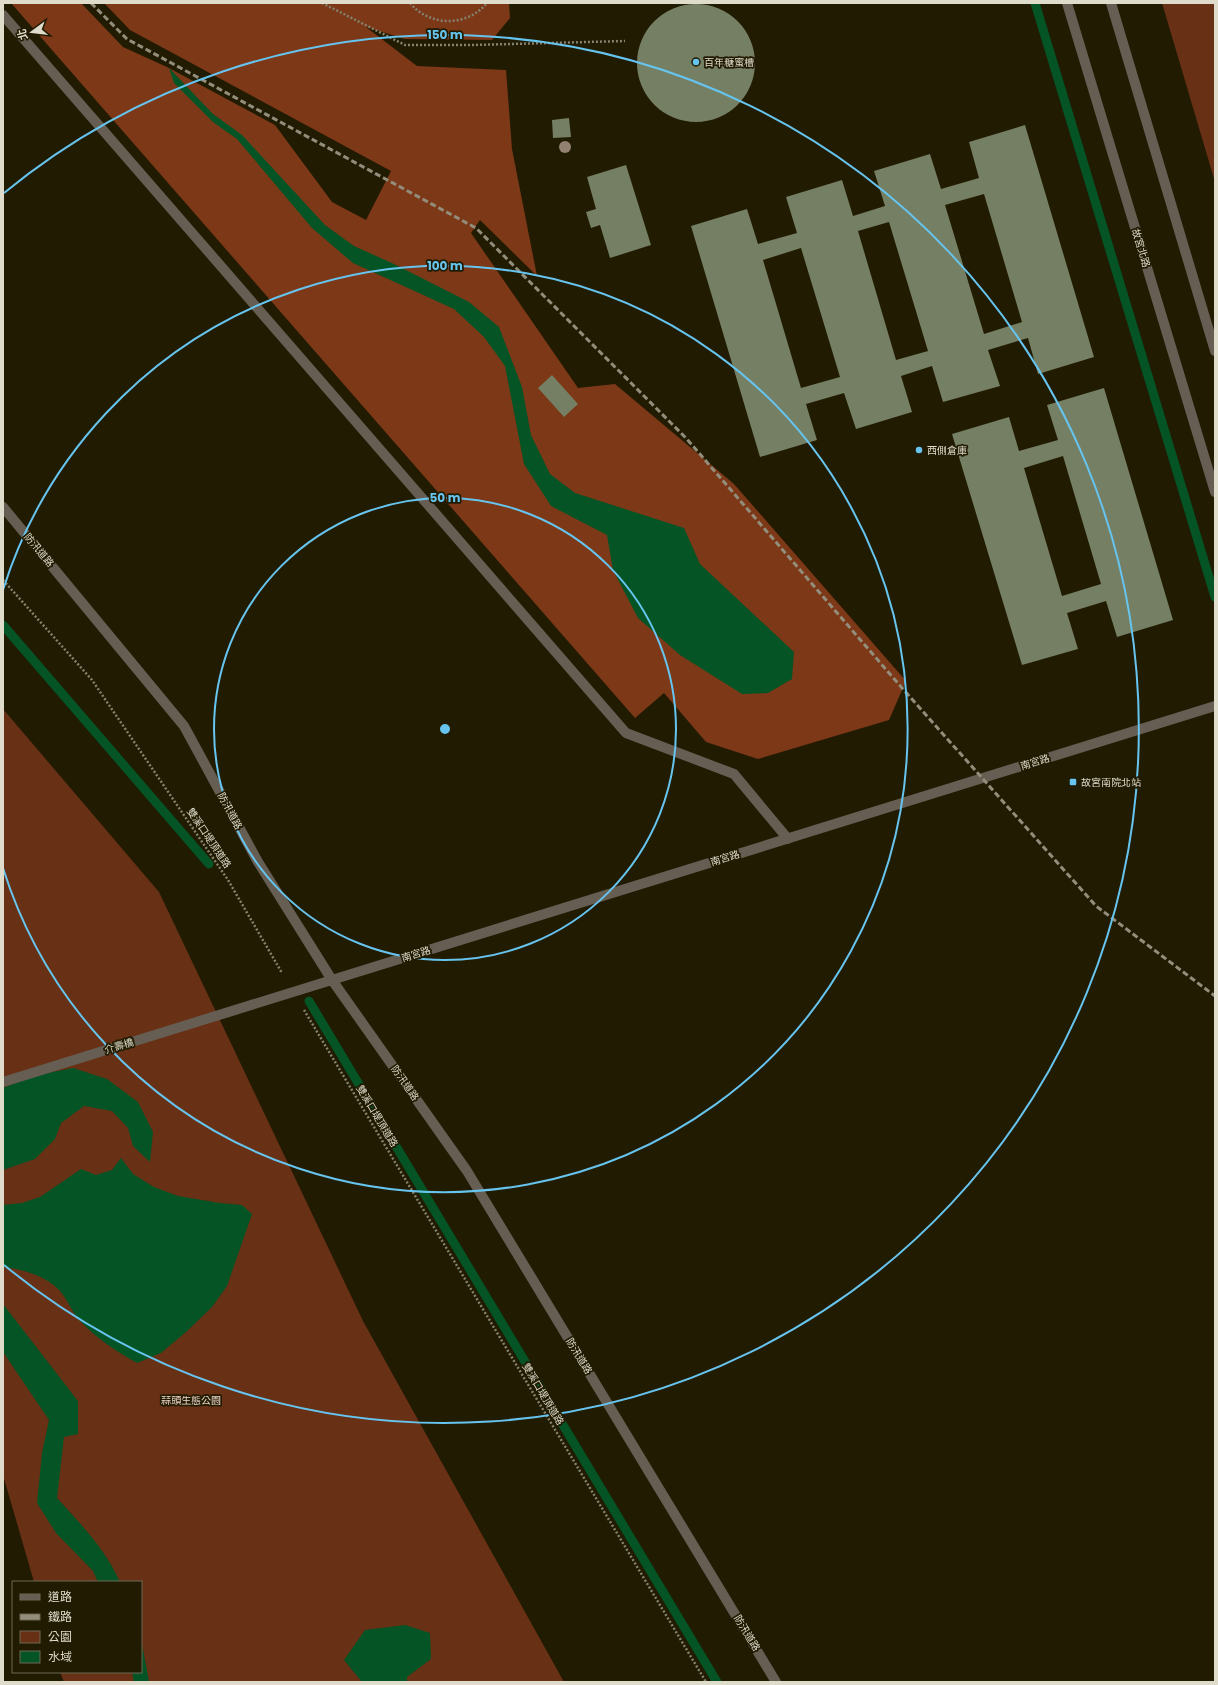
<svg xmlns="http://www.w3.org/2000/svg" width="1218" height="1685" font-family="Poppins,'Noto Sans TC',sans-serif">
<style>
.green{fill:#683014}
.forest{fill:#7c3817}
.water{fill:#045425}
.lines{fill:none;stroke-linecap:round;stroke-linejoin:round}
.stream{stroke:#045425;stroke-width:9}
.building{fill:#747f63;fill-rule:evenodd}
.path{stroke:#86826e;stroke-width:2.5;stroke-dasharray:2 2;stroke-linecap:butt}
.minor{stroke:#665d53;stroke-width:10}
.rail{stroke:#928e7b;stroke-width:3;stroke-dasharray:6 3;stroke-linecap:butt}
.tree{fill:#928170}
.ring{fill:none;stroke:#66c4ef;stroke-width:2}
.poi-dot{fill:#66c4ef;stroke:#211b02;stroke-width:1.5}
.labels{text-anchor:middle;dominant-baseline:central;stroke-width:3.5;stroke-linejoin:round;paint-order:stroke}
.poi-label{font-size:10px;fill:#dfdccc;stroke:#211b02;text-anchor:start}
.street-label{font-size:10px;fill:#dfdccc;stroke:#211b02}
.park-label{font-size:10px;fill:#eed5ca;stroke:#211b02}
.centre{fill:#66c4ef;stroke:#211b02;stroke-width:2}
.ring-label{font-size:12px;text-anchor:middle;font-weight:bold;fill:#66c4ef;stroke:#211b02;stroke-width:3.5;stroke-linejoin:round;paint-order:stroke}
</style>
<rect width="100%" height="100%" fill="#211b02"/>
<path class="green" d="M1162 3H1215V182Z
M3 709 159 892 363 1321 564 1682H64L60 1672H141V1582H34L3 1475Z"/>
<path class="forest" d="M11 3H81L123 47 169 68 275 125 332 202 366 220 391 171 130 30 104 3H509L510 18 492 40 405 39 366 27 417 66 506 70 512 149 537 276 480 220 471 233 578 388 615 384 734 484 906 681 889 720 758 759 706 742 664 693 635 718Z"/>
<path class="water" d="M169 68 213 114 242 135 325 225 354 246 394 264 469 302 499 327 522 387 531 435 550 474 575 493 684 528 700 564 794 652 792 679 768 693 742 694 680 655 638 618 613 570 607 535 551 506 524 464 505 366 484 337 454 309 353 263 312 228 237 139 213 122 174 83Z
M73 1068 107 1079 138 1102 153 1132 150 1162 133 1146 128 1128 112 1111 84 1106 61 1123 55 1139 35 1159 3 1170V1088L33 1076Z
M121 1158 133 1174 154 1187 178 1196 220 1203 242 1205 252 1214 227 1286 212 1307 186 1332 161 1353 137 1363C116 1351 97 1339 80 1321 71 1311 67 1297 57 1288 43 1275 21 1269 3 1267V1205L22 1203 40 1197 81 1169 96 1175 112 1170Z
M3 1304 78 1401V1434L64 1437 57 1498C81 1524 105 1549 120 1582H98L93 1571 56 1533 37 1503 42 1453 49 1420 3 1352Z
M405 1625 430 1633 431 1659 407 1677V1682H362L344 1660 365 1630Z
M141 1639 149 1681V1682H134L132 1672H141Z"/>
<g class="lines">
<path class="stream" d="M1035 3 1215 597
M3 625 209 864
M309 1001 717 1682"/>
</g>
<path class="building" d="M637 63a59 59 0 1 1 118 0a59 59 0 1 1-118 0Z
M569 118 571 137 553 138 552 120Z
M1025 125 1094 357 1038 374 1028 338 988 350 1000 386 943 402 932 366 901 376 912 412 856 429 844 393 806 404 817 440 760 457 691 226 747 209 758 244 797 233 786 197 842 180 853 216 885 206 874 171 930 154 941 189 979 178 969 142ZM984 194 1022 322 984 334 945 205ZM889 222 928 351 896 360 858 231ZM801 248 840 377 801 388 763 260Z
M626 165 651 245 610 258 600 225 591 228 586 212 596 209 587 177Z
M552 375 578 404 564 417 538 388Z
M1104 388 1173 620 1117 637 1106 601 1067 613 1078 649 1022 665 952 434 1009 417 1019 451 1058 440 1047 405ZM1063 456 1101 584 1062 596 1024 468Z"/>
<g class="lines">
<path class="path" d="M322 3 405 45H473L625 41
M410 3C430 27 467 27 487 3
M3 580 92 680 228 880 282 973
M304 1010 706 1682"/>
<path class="minor" d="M1067 3 1215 492
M1111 3 1215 351
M3 15 626 733 734 774 788 839
M3 507 184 726 258 862 332 980 467 1171 776 1682
M3 1082 1215 706"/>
<path class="rail" d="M91 3 127 39 476 228 686 438 902 688 1096 906 1215 996"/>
</g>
<circle class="tree" cx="565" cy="147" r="6"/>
<g class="ring">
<circle cx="445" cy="729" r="231"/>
<path d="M3 590A463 463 0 1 1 3 868"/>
<path d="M4 193A694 694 0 1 1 4 1265"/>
</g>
<g class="poi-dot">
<circle cx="696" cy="62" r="4"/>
<circle cx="919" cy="450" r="4"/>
<rect x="1069" y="778" width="8" height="8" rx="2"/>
</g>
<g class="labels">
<g class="poi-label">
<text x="704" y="62">百年糖蜜槽</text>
<text x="927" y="450">西側倉庫</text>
<text x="1081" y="782">故宮南院北站</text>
</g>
<g class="street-label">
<text transform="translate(1141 248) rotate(73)">故宮北路</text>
<text transform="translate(39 550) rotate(50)">防汛道路</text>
<text transform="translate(1035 762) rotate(-17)">南宮路</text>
<text transform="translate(230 811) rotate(62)">防汛道路</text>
<text transform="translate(209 838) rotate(56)">雙溪口堤頂道路</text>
<text transform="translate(725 858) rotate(-17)">南宮路</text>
<text transform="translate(416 954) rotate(-17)">南宮路</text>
<text transform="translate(119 1046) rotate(-17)">介壽橋</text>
<text transform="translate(405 1083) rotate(55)">防汛道路</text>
<text transform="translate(377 1116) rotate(59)">雙溪口堤頂道路</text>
<text transform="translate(579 1356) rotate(59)">防汛道路</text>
<text transform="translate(543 1394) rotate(59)">雙溪口堤頂道路</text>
<text transform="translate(747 1633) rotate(59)">防汛道路</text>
</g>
<g class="park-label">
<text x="191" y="1400">蒜頭生態公園</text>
</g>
</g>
<circle cx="445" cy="729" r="6" class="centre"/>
<g class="ring-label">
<text x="445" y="39">150 m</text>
<text x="445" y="270">100 m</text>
<text x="445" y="502">50 m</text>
</g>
<rect width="1218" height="1685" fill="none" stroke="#dfdccc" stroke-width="8"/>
<rect x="12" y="1581" width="130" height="92" fill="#211b02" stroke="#6d6853"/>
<rect x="20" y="1594" width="20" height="6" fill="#665d53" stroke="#6d6853"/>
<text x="48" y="1601" font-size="12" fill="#dfdccc">道路</text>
<rect x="20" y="1614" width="20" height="6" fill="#928e7b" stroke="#6d6853"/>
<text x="48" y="1621" font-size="12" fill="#dfdccc">鐵路</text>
<rect x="20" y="1631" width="20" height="12" fill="#683014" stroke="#6d6853"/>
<text x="48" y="1641" font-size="12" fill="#dfdccc">公園</text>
<rect x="20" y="1651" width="20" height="12" fill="#045425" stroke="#6d6853"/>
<text x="48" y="1661" font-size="12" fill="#dfdccc">水域</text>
<g transform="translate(32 32) rotate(255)" stroke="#211b02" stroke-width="3" paint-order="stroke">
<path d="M0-3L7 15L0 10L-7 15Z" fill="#dfdccc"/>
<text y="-6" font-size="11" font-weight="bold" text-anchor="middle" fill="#dfdccc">北</text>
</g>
</svg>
